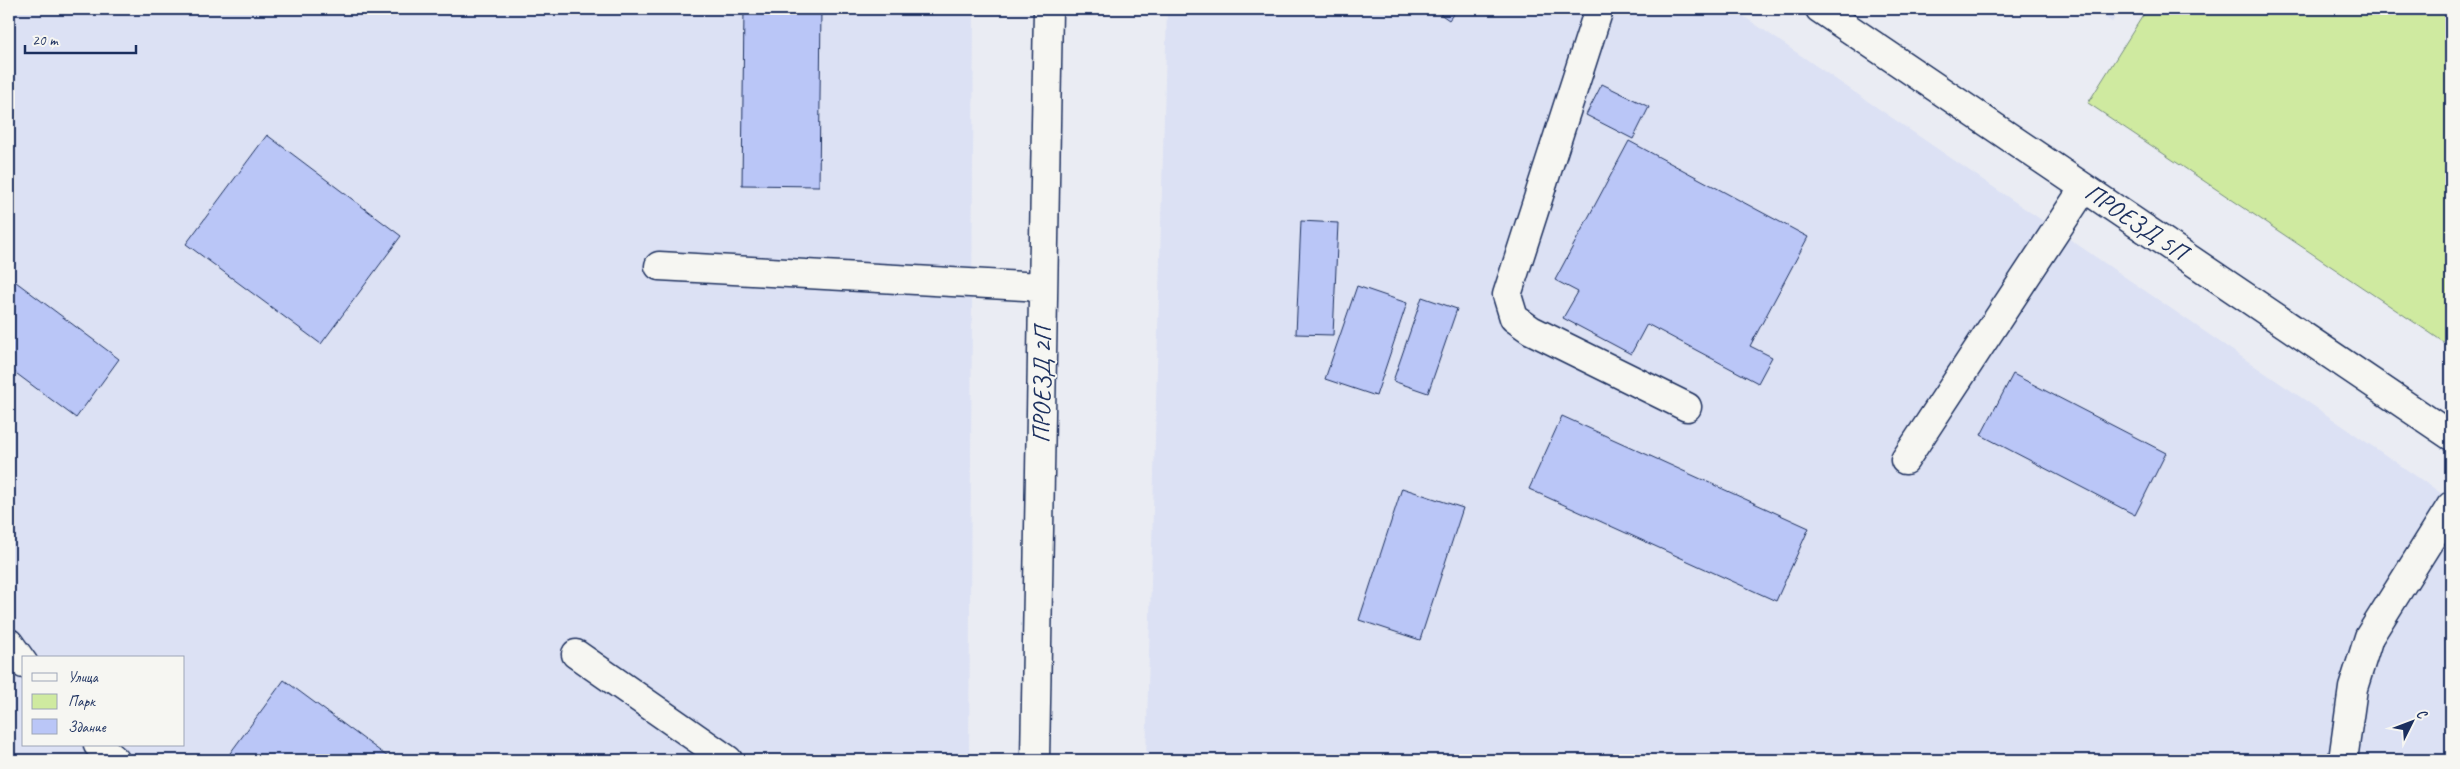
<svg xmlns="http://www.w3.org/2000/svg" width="2460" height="769" font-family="Caveat,sans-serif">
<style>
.built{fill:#dce1f4;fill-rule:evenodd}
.green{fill:#cfeaa0;stroke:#758c7f}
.building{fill:#bac6f7;stroke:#1b2f5e}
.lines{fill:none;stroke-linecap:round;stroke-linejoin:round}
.minor-casing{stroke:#1b2f5e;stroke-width:31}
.minor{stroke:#f6f6f2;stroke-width:28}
.labels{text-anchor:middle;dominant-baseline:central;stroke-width:4;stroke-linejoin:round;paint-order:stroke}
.street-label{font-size:25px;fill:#1b2f5e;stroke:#f6f6f2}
</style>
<rect width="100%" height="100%" fill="#eaecf3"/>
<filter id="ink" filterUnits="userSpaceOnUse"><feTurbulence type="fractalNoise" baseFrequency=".02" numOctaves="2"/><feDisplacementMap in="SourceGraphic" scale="10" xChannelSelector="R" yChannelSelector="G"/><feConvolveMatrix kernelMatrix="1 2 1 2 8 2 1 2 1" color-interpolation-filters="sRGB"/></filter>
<g filter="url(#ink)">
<path class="built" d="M9 9H974L969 760H9ZM24 658H184V745H24Z
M1167 9H1733L2451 500V760H1146Z
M2092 9H2120L2112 22Z"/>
<path class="green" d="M2147 9H2451V347L2088 103Z"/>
<path class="building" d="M744 9H821L819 186 742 185Z
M1433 9H1457L1449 20Z
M1602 84 1649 107 1633 139 1586 115Z
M267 135 401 236 321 344 186 244Z
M1629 141 1808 237 1750 346 1772 357 1758 383 1647 324 1631 354 1563 318 1578 292 1555 280Z
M1301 221 1338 223 1333 335 1296 334Z
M12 279 119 359 76 418 9 368V283Z
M1357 286 1407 303 1376 396 1325 379Z
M1422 297 1457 309 1428 393 1393 381Z
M2013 374 2166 453 2135 515 1981 435Z
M1562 416 1809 528 1776 601 1529 489Z
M1402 488 1463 508 1420 640 1359 620Z
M284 680 392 760H225Z"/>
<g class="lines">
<g class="minor-casing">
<path id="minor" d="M1599 9 1507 295 1514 318 1531 330 1687 407
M1820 9 2451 436
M659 266 1043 287
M1905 460 2084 188
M9 643 24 664
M576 654 728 760
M98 745 115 760
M1035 760 1048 9
M2343 760 2353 688 2369 637 2451 506"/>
</g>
<use href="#minor" class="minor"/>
</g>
</g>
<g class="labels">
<g class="street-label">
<text transform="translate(2136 222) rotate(34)">ПРОЕЗД 5П</text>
<text transform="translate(1042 385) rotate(-89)">ПРОЕЗД 2П</text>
</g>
</g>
<rect width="2460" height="769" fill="none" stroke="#f6f6f2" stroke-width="30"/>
<rect x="15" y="15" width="2430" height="739" fill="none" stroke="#1b2f5e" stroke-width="2" filter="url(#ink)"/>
<rect x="22" y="656" width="162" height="90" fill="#f6f6f2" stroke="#9ea6b7"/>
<rect x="32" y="673" width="25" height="8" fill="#f6f6f2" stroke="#9ea6b7"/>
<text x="68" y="682" font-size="15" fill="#1b2f5e">Улица</text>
<rect x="32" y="694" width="25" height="15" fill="#cfeaa0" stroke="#9ea6b7"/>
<text x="68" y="706" font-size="15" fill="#1b2f5e">Парк</text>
<rect x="32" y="719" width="25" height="15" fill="#bac6f7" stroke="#9ea6b7"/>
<text x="68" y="732" font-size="15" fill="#1b2f5e">Здание</text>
<g transform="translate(2412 722) rotate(48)" stroke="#f6f6f2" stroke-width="4" paint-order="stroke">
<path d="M0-4L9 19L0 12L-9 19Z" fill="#1b2f5e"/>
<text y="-8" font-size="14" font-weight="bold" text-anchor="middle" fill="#1b2f5e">С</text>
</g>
<path d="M25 45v8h111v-8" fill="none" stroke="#1b2f5e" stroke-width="2.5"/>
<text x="32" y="45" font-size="15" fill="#1b2f5e" stroke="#f6f6f2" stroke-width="4" paint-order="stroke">20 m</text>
</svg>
